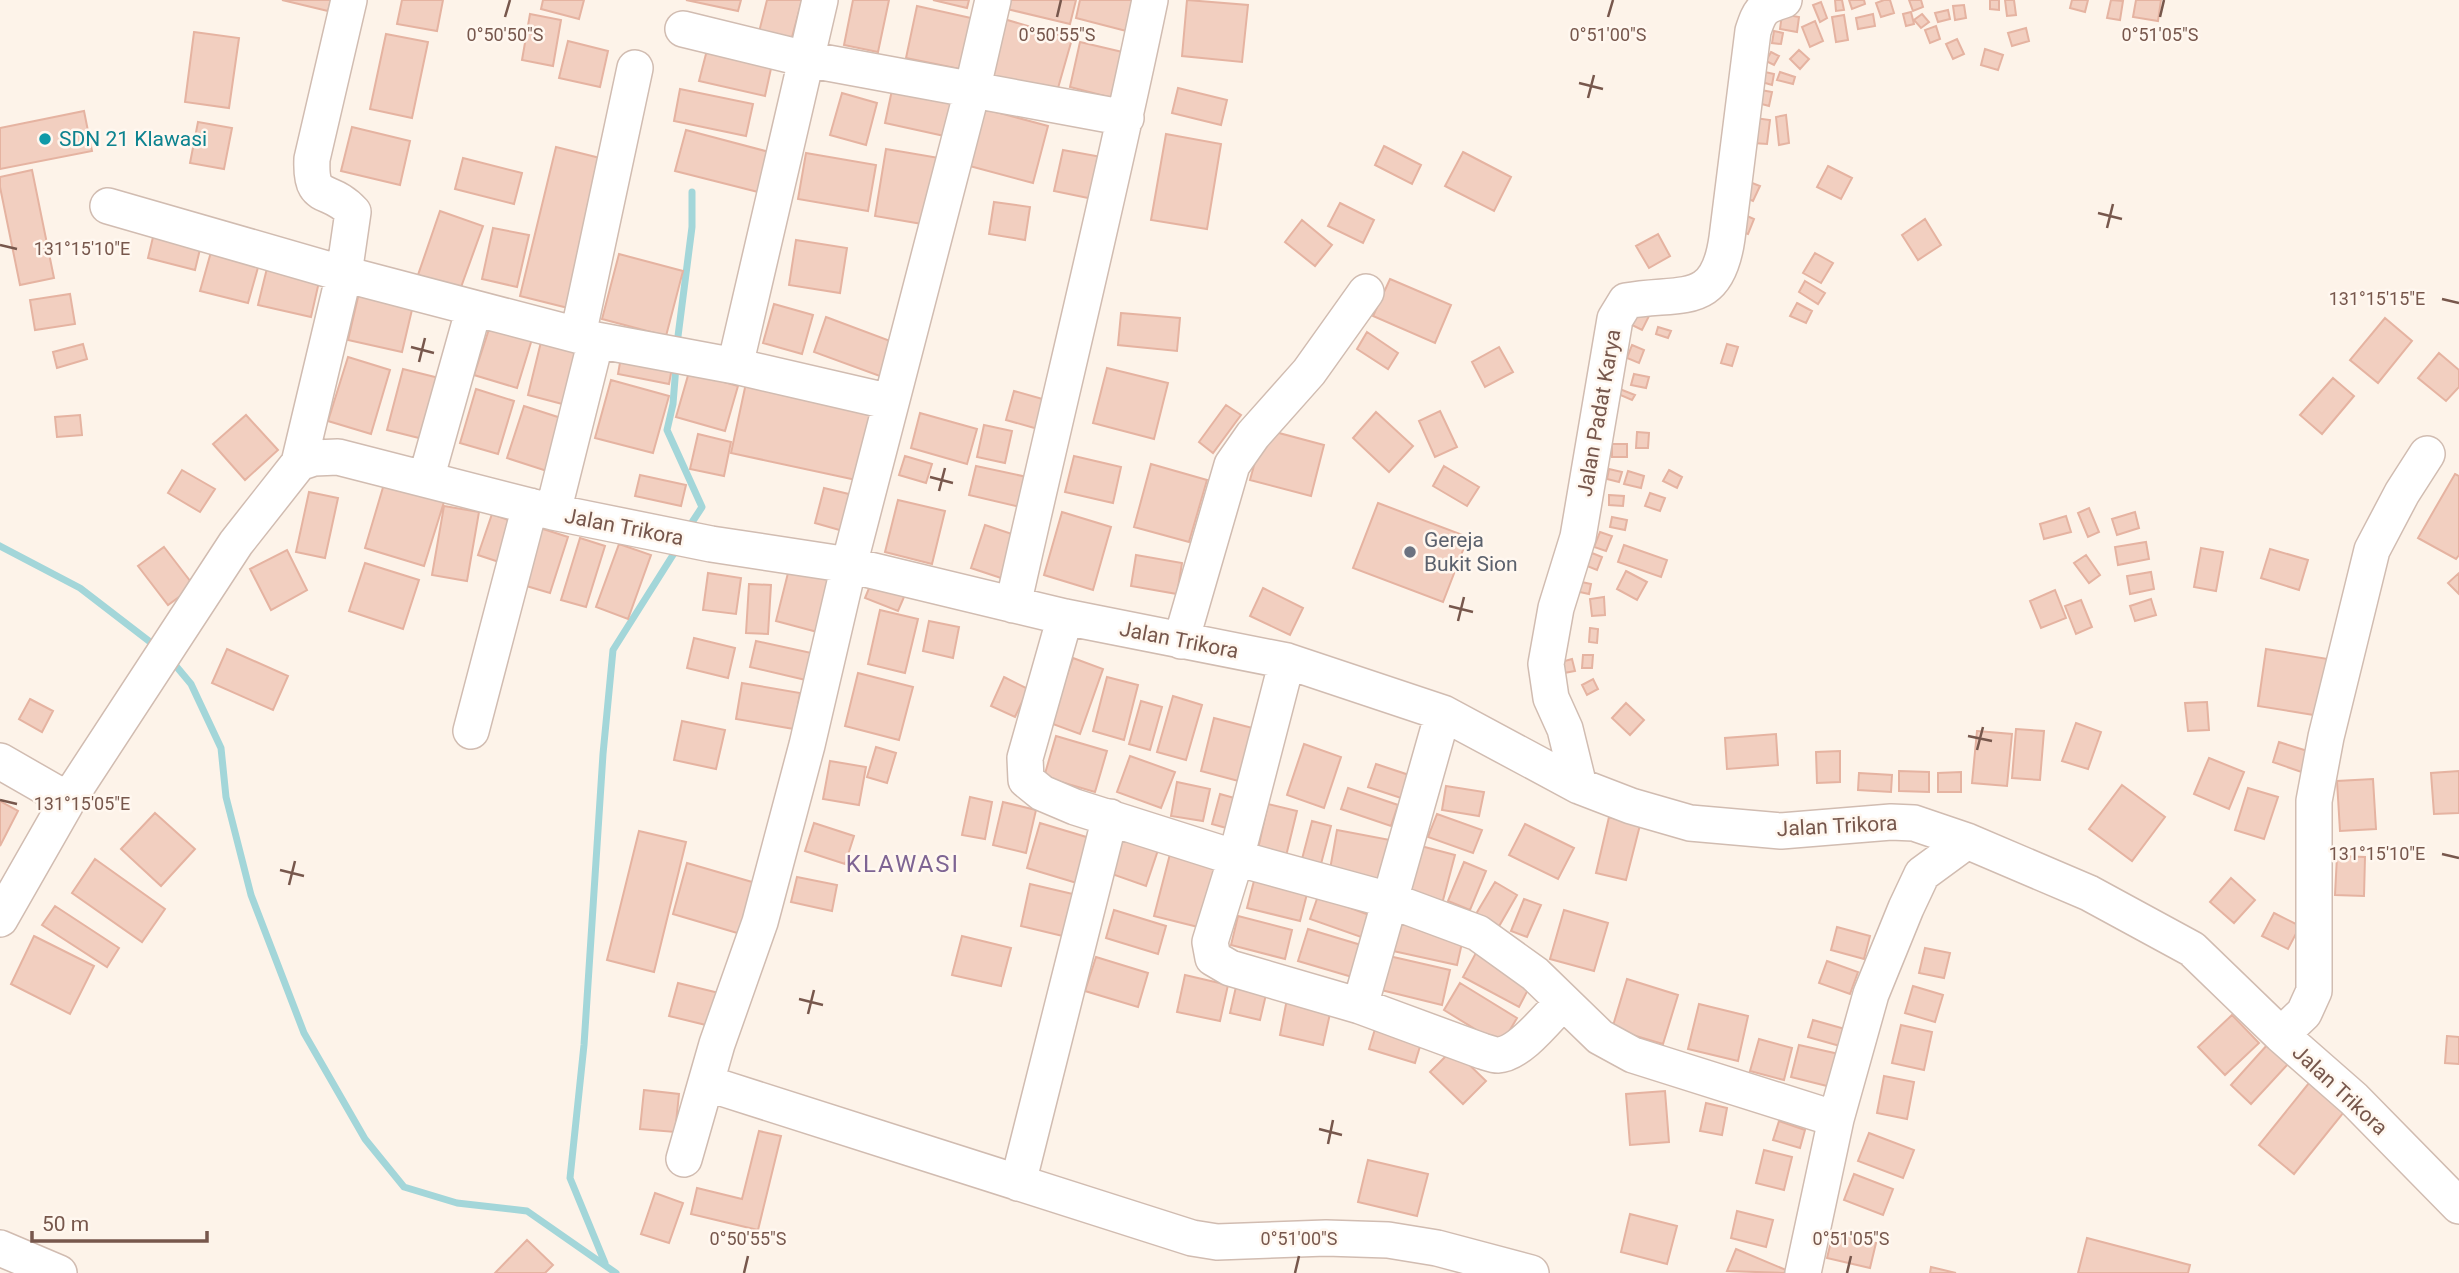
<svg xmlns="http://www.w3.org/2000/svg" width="2459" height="1273" font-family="Roboto,sans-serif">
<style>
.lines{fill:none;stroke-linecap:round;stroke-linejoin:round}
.stream{stroke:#a3d6d9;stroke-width:7}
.building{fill:#f2cfc0;stroke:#e5b3a1;stroke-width:2}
.minor-casing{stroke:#d1bcb1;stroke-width:38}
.minor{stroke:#fff;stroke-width:35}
.ticks{fill:none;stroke:#77574c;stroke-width:2.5}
.culture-dot{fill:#0f9aa8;stroke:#fff7ef;stroke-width:2.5}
.worship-dot{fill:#6b7280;stroke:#fff7ef;stroke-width:2.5}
.labels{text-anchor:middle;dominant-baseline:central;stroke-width:5;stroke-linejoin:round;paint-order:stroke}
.culture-label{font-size:21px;fill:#0d838f;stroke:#fff7ef;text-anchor:start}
.street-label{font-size:21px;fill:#77574c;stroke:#fff7ef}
.worship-label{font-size:21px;fill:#5b616d;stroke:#fff7ef;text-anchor:start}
.quarter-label{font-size:24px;letter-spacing:2px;fill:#7e6493;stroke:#fff7ef}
.ticks-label{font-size:18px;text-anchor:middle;fill:#77574c;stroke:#fff7ef;stroke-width:5;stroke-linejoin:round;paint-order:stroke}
</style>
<rect width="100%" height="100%" fill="#fdf3e9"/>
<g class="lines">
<path class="stream" d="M677 344 692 227V192
M676 366 673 404 667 430 702 507 687 530
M0 546 80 588 158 648
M171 660 191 684 221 748 226 797 251 895 304 1033 365 1139 404 1187 457 1203 527 1211 616 1273
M605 1263 570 1178 584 1045 603 754 613 650 678 547"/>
</g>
<path class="building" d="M282 0H331L328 11Z
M402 0H443L437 31 397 24Z
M543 0H584L579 19 541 9Z
M686 0H741L738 11Z
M767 0H802L791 41 759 32Z
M853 0H889L878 52 844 45Z
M933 0H969L967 8Z
M1009 0H1076L1070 24 1007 9Z
M1080 0H1142L1134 33 1076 18Z
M1187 0 1248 5 1242 62 1182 56Z
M1835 0H1842L1844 10 1836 11Z
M1849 0H1864L1865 4 1852 9Z
M1884 0H1890L1894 13 1881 17 1876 3Z
M1909 0H1921L1923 7 1913 11Z
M1990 0H1999V10L1990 9Z
M2005 0H2014L2016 15 2007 16Z
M2072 0H2088L2085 12 2070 8Z
M2111 0 2123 1 2120 20 2107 18Z
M2136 0H2161L2158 21 2133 17Z
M1821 2 1827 18 1820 22 1813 5Z
M1964 5 1966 18 1955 20 1953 6Z
M917 6 971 18 960 69 906 58Z
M1948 10 1950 19 1938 22 1935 13Z
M1911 12 1914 24 1906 26 1903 14Z
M530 14 561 20 553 66 522 60Z
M1782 14 1799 17 1797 32 1780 29Z
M1873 14 1875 26 1858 29 1856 18Z
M1922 14 1929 22 1921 28 1914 20Z
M1844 15 1848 40 1836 42 1832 17Z
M1004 19 1072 39 1054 102 986 82Z
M1815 21 1823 41 1810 47 1802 27Z
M1936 26 1940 39 1930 43 1925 30Z
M2026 28 2029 41 2012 46 2008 33Z
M1774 31 1783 33 1781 44 1772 43Z
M194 32 239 38 229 108 185 102Z
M386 34 428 42 412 118 370 109Z
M1957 39 1964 54 1953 59 1946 44Z
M568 41 608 51 600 87 559 78Z
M1080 42 1131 54 1120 100 1070 87Z
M1985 49 2003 55 1998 70 1981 65Z
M707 50 772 64 765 96 699 81Z
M1799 50 1809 59 1800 69 1790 59Z
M1771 52 1779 56 1774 65 1766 61Z
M1765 72 1774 74 1772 85 1762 82Z
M1780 72 1795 77 1793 84 1777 80Z
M1178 88 1227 100 1221 125 1172 113Z
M680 89 753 104 746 136 674 121Z
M892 90 957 104 949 137 885 123Z
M1761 90 1772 92 1769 106 1758 103Z
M842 93 877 103 866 145 830 135Z
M981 108 1048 126 1033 183 966 165Z
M84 111 92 151 0 169V128Z
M1786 115 1789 143 1779 145 1776 117Z
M1755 118 1770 120 1767 144 1753 143Z
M198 122 232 128 224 169 190 163Z
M352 127 410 141 400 185 341 171Z
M686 130 773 153 762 193 675 171Z
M1166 134 1221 144 1207 229 1151 220Z
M1384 146 1421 165 1412 184 1375 165Z
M556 147 608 160 572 309 520 296Z
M886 149 945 159 934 226 875 216Z
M1063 150 1107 158 1098 200 1054 191Z
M1463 152 1511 177 1494 211 1445 186Z
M806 153 876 165 868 211 798 199Z
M463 158 522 173 514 204 455 189Z
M1828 166 1852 178 1841 199 1817 187Z
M32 170 54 278 20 285 0 187V177Z
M1742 179 1760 186 1753 201 1736 194Z
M994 202 1030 207 1025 240 989 234Z
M1340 203 1374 220 1363 243 1328 226Z
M440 211 483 226 460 290 418 275Z
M1738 212 1754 219 1748 234 1731 228Z
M1925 219 1941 245 1918 260 1902 235Z
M1302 220 1332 245 1315 266 1285 242Z
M493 228 529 235 517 287 482 279Z
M154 233 201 245 195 270 148 258Z
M1658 234 1670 256 1649 268 1636 246Z
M796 240 847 248 840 293 789 285Z
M211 252 259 264 248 303 200 291Z
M1815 253 1833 263 1821 283 1803 273Z
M619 254 683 271 666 336 602 319Z
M269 260 321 273 311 317 258 305Z
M1390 279 1451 305 1435 343 1373 316Z
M1805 281 1825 293 1818 304 1799 292Z
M361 284 415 297 402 352 348 340Z
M70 294 75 324 35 330 30 300Z
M1797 303 1812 311 1806 323 1790 316Z
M774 304 813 315 802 354 763 343Z
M1636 307 1650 314 1642 330 1628 323Z
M1121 313 1180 318 1177 351 1118 345Z
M826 317 901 345 888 379 814 352Z
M2385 318 2412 341 2378 383 2350 360Z
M491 323 533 336 517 388 474 375Z
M1658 327 1671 331 1668 338 1656 334Z
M1367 332 1398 353 1388 369 1357 349Z
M541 342 579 351 566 405 528 395Z
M83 344 87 359 57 368 53 352Z
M1727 344 1738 347 1732 366 1721 363Z
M1632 345 1644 350 1639 363 1627 358Z
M623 346 674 357 669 384 618 374Z
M1499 347 1513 372 1485 387 1472 362Z
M2439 353 2459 370V387L2446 401 2418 378Z
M348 357 390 370 371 434 328 421Z
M1107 368 1168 383 1154 439 1093 423Z
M403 369 443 379 427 440 387 430Z
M689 372 738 386 725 431 676 417Z
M1634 374 1649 377 1646 388 1631 385Z
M2333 378 2354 396 2322 434 2300 415Z
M611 380 669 396 653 453 595 438Z
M746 383 876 411 861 481 731 453Z
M1612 386 1635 395 1632 400 1611 391Z
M476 389 514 401 498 454 460 443Z
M1014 391 1046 400 1038 429 1006 420Z
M1226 405 1241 415 1213 453 1199 442Z
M524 406 567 420 550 472 507 458Z
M1440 411 1457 447 1435 457 1419 421Z
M1376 412 1413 446 1389 472 1353 438Z
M920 413 977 429 967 464 911 448Z
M80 415 82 435 57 437 55 417Z
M246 415 278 450 245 480 213 444Z
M984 425 1012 431 1005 463 977 457Z
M1264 429 1324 445 1311 496 1250 480Z
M1637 432 1649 433 1648 448H1636Z
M698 434 731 442 724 476 690 469Z
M1612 444H1627V457H1612Z
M905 456 932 464 926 483 899 475Z
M1074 456 1121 467 1113 503 1065 492Z
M1151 464 1207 480 1189 542 1134 527Z
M976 466 1027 477 1020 507 969 495Z
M1444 466 1479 487 1467 506 1433 486Z
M1609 469 1622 472 1619 482 1607 479Z
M182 470 215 489 200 512 168 493Z
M1669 470 1682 477 1677 488 1663 481Z
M1628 471 1644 476 1641 488 1624 484Z
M2455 474 2459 476V555L2456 559 2418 538Z
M640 475 686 485 681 506 635 496Z
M384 484 444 502 424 566 365 548Z
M824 488 853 495 843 531 815 523Z
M309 492 338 498 325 558 296 552Z
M1650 493 1665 498 1660 511 1645 506Z
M1609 495 1624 496 1623 506 1609 505Z
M898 500 945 511 932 564 885 552Z
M1378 503 1468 537 1443 602 1353 568Z
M444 506 479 512 467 581 432 575Z
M2089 508 2099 532 2088 537 2078 513Z
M1062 512 1111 527 1093 590 1044 575Z
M2135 512 2139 528 2117 535 2112 519Z
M492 514 516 523 502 563 478 555Z
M2066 516 2071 532 2044 539 2040 524Z
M1612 517 1627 520 1625 530 1610 527Z
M985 525 1018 536 1004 579 971 568Z
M540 528 568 537 550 593 523 585Z
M1600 532 1612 536 1606 551 1594 547Z
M580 538 605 546 586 607 561 600Z
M2146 542 2149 559 2118 565 2115 547Z
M619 544 651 555 628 619 596 607Z
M1624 545 1667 560 1661 577 1618 562Z
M164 547 194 586 168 605 138 566Z
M2201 548 2223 552 2216 591 2194 587Z
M2270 549 2308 560 2299 590 2261 578Z
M287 550 307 590 271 610 250 569Z
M1592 553 1602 557 1597 570 1587 566Z
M1136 555 1182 563 1177 594 1131 586Z
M2086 555 2100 575 2089 583 2074 563Z
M365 563 419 580 403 629 349 611Z
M789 569 834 581 821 633 776 621Z
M1626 571 1647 582 1637 600 1617 589Z
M2151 572 2154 589 2130 594 2127 576Z
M708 573 741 578 736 614 703 610Z
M2459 573V594L2448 583Z
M874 576 907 590 898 611 865 598Z
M1577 581 1591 584 1589 594 1575 591Z
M749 584 771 585 768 634 746 633Z
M1263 588 1303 608 1290 635 1250 616Z
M2055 590 2066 618 2041 628 2030 601Z
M1604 597 1605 615 1592 616 1590 599Z
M2151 599 2156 615 2135 621 2130 606Z
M2081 600 2092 627 2076 634 2065 606Z
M880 610 918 619 905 673 868 664Z
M929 621 959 627 953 658 923 651Z
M1590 628 1598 629 1597 643 1589 642Z
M694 638 735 648 728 678 687 668Z
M756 641 816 654 810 681 750 667Z
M227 649 288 676 273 710 212 683Z
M2266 649 2328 659 2320 716 2258 706Z
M1583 655H1593L1592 668H1582Z
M1073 658 1103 669 1080 734 1050 723Z
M1572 659 1575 671 1564 673 1561 662Z
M858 673 913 687 899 740 845 726Z
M1004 677 1028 689 1015 717 991 706Z
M1107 677 1138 685 1124 740 1093 731Z
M1593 679 1598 689 1587 695 1582 685Z
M742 683 800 693 794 729 736 719Z
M1173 696 1202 705 1186 760 1157 752Z
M30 699 53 711 42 732 19 719Z
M1141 701 1162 707 1150 750 1129 744Z
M2207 702 2209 730 2188 731 2185 703Z
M1626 703 1644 720 1630 735 1612 718Z
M1214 718 1260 730 1246 783 1201 771Z
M682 721 725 730 716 769 674 760Z
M2076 723 2101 732 2088 769 2062 761Z
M2016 729 2044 731 2040 780 2012 778Z
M1977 731 2012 734 2007 786 1972 783Z
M1776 734 1778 765 1727 769 1725 738Z
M1056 736 1107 751 1095 792 1044 777Z
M2279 742 2317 754 2310 775 2273 762Z
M1304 744 1341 757 1324 808 1287 795Z
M876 747 896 753 887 783 867 777Z
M1840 751V782L1817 783 1816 752Z
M1130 756 1175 772 1161 808 1117 792Z
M2209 758 2244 772 2229 809 2194 794Z
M830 761 866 767 859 805 823 799Z
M1376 764 1409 775 1401 798 1368 787Z
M1899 771 1929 772V792L1899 791Z
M2459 771V813L2434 814 2431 773Z
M1961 772V792H1938V773Z
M1859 773 1892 775 1891 792 1858 790Z
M2373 779 2376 829 2340 831 2337 781Z
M1177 782 1210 789 1203 821 1171 816Z
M2122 785 2165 817 2132 861 2089 829Z
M1446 786 1484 792 1479 816 1442 810Z
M1348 788 1398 805 1391 826 1341 809Z
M2248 788 2278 797 2264 839 2235 830Z
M1220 794 1245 801 1237 831 1212 824Z
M970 797 992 802 985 839 962 835Z
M0 801 18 811 0 846Z
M1003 802 1036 810 1026 853 993 845Z
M1268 804 1297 811 1286 856 1258 849Z
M155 813 195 849 161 886 121 849Z
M1437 814 1482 830 1473 853 1428 837Z
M1609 817 1640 825 1626 880 1596 873Z
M1312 821 1331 826 1321 864 1302 859Z
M814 823 854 836 845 864 805 851Z
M1040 823 1093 839 1080 884 1027 868Z
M1525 824 1574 848 1558 879 1509 855Z
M1337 830 1390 840 1381 885 1329 875Z
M639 831 686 842 654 972 607 960Z
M1123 834 1159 847 1146 886 1109 873Z
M1421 846 1455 855 1442 904 1408 896Z
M1170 854 1218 866 1202 928 1154 916Z
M2337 856 2365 857 2364 896 2335 895Z
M95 859 165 909 142 942 72 893Z
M1464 862 1486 871 1470 910 1448 901Z
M687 863 759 884 744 935 673 914Z
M797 877 837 885 832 911 791 902Z
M1255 877 1308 890 1300 921 1247 908Z
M2231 878 2255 900 2234 923 2210 902Z
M1495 882 1517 895 1498 928 1476 914Z
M1030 884 1077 895 1067 937 1021 926Z
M1318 896 1372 916 1364 938 1310 919Z
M1524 899 1541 905 1527 937 1511 931Z
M55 906 119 948 107 967 42 925Z
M1114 910 1166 926 1158 954 1106 938Z
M1564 910 1608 923 1594 971 1550 959Z
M2274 913 2300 926 2288 949 2262 936Z
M1238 916 1292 930 1285 959 1231 945Z
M1401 919 1464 934 1457 965 1393 951Z
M1837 927 1870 936 1864 959 1831 950Z
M1308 929 1361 945 1352 977 1298 961Z
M34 936 94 966 70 1014 11 984Z
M962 936 1011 948 1001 986 952 975Z
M1925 948 1950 953 1944 978 1919 973Z
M1477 951 1533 980 1519 1007 1463 977Z
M1389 956 1450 970 1442 1005 1381 990Z
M1096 957 1148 973 1138 1007 1085 991Z
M1827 961 1858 972 1850 994 1819 983Z
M1185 975 1228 985 1220 1021 1177 1012Z
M1238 978 1268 986 1260 1020 1230 1013Z
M1627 979 1678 995 1663 1044 1612 1029Z
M678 983 719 993 710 1026 669 1016Z
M1460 983 1517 1018 1501 1045 1444 1010Z
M1913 986 1943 995 1935 1022 1905 1013Z
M1287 999 1331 1009 1323 1045 1280 1035Z
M1699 1004 1748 1016 1738 1061 1688 1049Z
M2232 1015 2259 1043 2225 1075 2198 1047Z
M1378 1019 1424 1033 1415 1063 1369 1049Z
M1813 1020 1852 1031 1847 1048 1808 1037Z
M1901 1025 1932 1032 1924 1070 1892 1063Z
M2447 1036 2459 1037V1064L2445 1063Z
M1759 1039 1792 1048 1784 1080 1750 1071Z
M2268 1044 2289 1063 2251 1104 2231 1085Z
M1799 1045 1839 1054 1831 1087 1791 1077Z
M1453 1049 1486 1081 1463 1104 1430 1072Z
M1884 1076 1914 1082 1907 1119 1877 1113Z
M2309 1083 2344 1112 2294 1174 2259 1145Z
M644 1090 679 1094 675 1132 640 1129Z
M1665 1091 1669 1142 1630 1145 1626 1094Z
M1706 1103 1727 1108 1722 1135 1700 1131Z
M1779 1121 1805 1130 1800 1148 1773 1140Z
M759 1131 781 1136 758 1230 691 1214 697 1188 742 1199Z
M1869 1133 1914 1150 1903 1178 1858 1161Z
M1764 1150 1792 1157 1784 1190 1756 1183Z
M1368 1160 1428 1174 1417 1216 1358 1202Z
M1854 1174 1893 1189 1883 1215 1844 1200Z
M655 1193 683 1203 669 1243 641 1234Z
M1737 1211 1773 1220 1766 1247 1731 1238Z
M1630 1214 1677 1226 1667 1264 1621 1252Z
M1833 1233 1876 1243 1870 1268 1827 1258Z
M2087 1238 2190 1265 2188 1273H2078Z
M527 1240 553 1265 545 1273H495Z
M1736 1249 1786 1270 1784 1273 1727 1271Z
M1931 1267 1956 1273H1930Z"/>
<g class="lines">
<g class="minor-casing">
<path id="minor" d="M683 29 806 59 1126 118
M108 206 344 274 596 340 735 366 891 402
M578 335 635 68
M735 366 820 0
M299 463 344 274 353 212C329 185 310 205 312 159L349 0
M426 479 474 308
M553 512 596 340
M1013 605C1058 403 1108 203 1150 0
M1065 617 1025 758 1026 780 1042 793 1075 807 1236 858 1389 900 1478 933 1535 974 1600 1037 1633 1055 1836 1119
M1181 641 1232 465 1253 435 1309 372 1366 292
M1287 661 1236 858 1210 942 1213 958 1230 968 1360 1006 1482 1051C1486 1052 1493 1055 1498 1055 1520 1054 1548 1017 1563 1002
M471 731 530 506
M0 761 68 800
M1579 786 1565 729 1551 698 1546 664 1556 608 1578 537 1615 319 1626 301C1682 291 1717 309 1727 238L1753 31C1760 10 1762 7 1784 0
M0 919 68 800 236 543 299 463 314 458 338 457 553 512 711 544 849 565 1065 617 1287 661 1443 713 1579 786 1631 806 1690 823 1781 831 1891 822 1914 823 1967 841 2089 893 2192 949 2281 1035 2354 1099 2459 1206
M1360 1006 1443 713
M2281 1035 2304 1013 2314 991V801L2326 737 2372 550 2402 493 2427 454
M706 1083 1192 1238 1217 1242 1326 1238 1388 1240 1437 1248 1531 1273
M684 1159 717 1044 760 922 807 745 849 565 972 91 993 0
M1018 1183 1110 817
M0 1248 59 1273
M1803 1273 1836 1119 1871 994 1906 908 1922 874 1967 841"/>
</g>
<use href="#minor" class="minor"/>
</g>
<path class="ticks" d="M505 17 510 0M1057 17 1061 0M1608 17 1613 0M2160 17 2164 0M1579 83 1603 89M1588 98 1594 75M2098 213 2122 219M2107 228 2113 204M0 245 17 249M2442 299 2459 303M411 347 434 353M419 362 425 338M930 477 953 483M939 491 945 468M1449 606 1473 612M1458 621 1464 597M1968 736 1992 741M1977 750 1983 727M0 800 17 804M2442 854 2459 858M280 870 304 876M289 885 295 861M799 999 823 1005M808 1014 814 990M1319 1129 1342 1135M1328 1144 1333 1120M744 1273 748 1256M1295 1273 1299 1256M1847 1273 1851 1256"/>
<circle class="culture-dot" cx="45" cy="139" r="7"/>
<circle class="worship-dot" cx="1410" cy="552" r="7"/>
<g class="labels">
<g class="culture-label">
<text x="59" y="139">SDN 21 Klawasi</text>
</g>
<g class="street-label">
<text transform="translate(1599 413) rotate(-80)">Jalan Padat Karya</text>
<text transform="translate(624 527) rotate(11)">Jalan Trikora</text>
<text transform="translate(1179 640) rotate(11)">Jalan Trikora</text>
<text transform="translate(1837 826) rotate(-3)">Jalan Trikora</text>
<text transform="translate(2340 1090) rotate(43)">Jalan Trikora</text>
</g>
<g class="worship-label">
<text x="1424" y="540">Gereja<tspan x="1424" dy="24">Bukit Sion</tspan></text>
</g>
<g class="quarter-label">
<text x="903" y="864">KLAWASI</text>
</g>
</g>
<g class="ticks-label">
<text x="505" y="41">0°50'50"S</text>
<text x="1057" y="41">0°50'55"S</text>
<text x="1608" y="41">0°51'00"S</text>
<text x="2160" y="41">0°51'05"S</text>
<text x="82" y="255">131°15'10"E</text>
<text x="2377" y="305">131°15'15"E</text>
<text x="82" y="810">131°15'05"E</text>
<text x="2377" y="860">131°15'10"E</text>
<text x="748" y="1245">0°50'55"S</text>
<text x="1299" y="1245">0°51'00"S</text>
<text x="1851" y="1245">0°51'05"S</text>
</g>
<path d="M32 1231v10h175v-10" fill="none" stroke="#77574c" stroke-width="3.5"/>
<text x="42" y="1231" font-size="21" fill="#77574c" stroke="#fff7ef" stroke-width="5" paint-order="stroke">50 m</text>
</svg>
